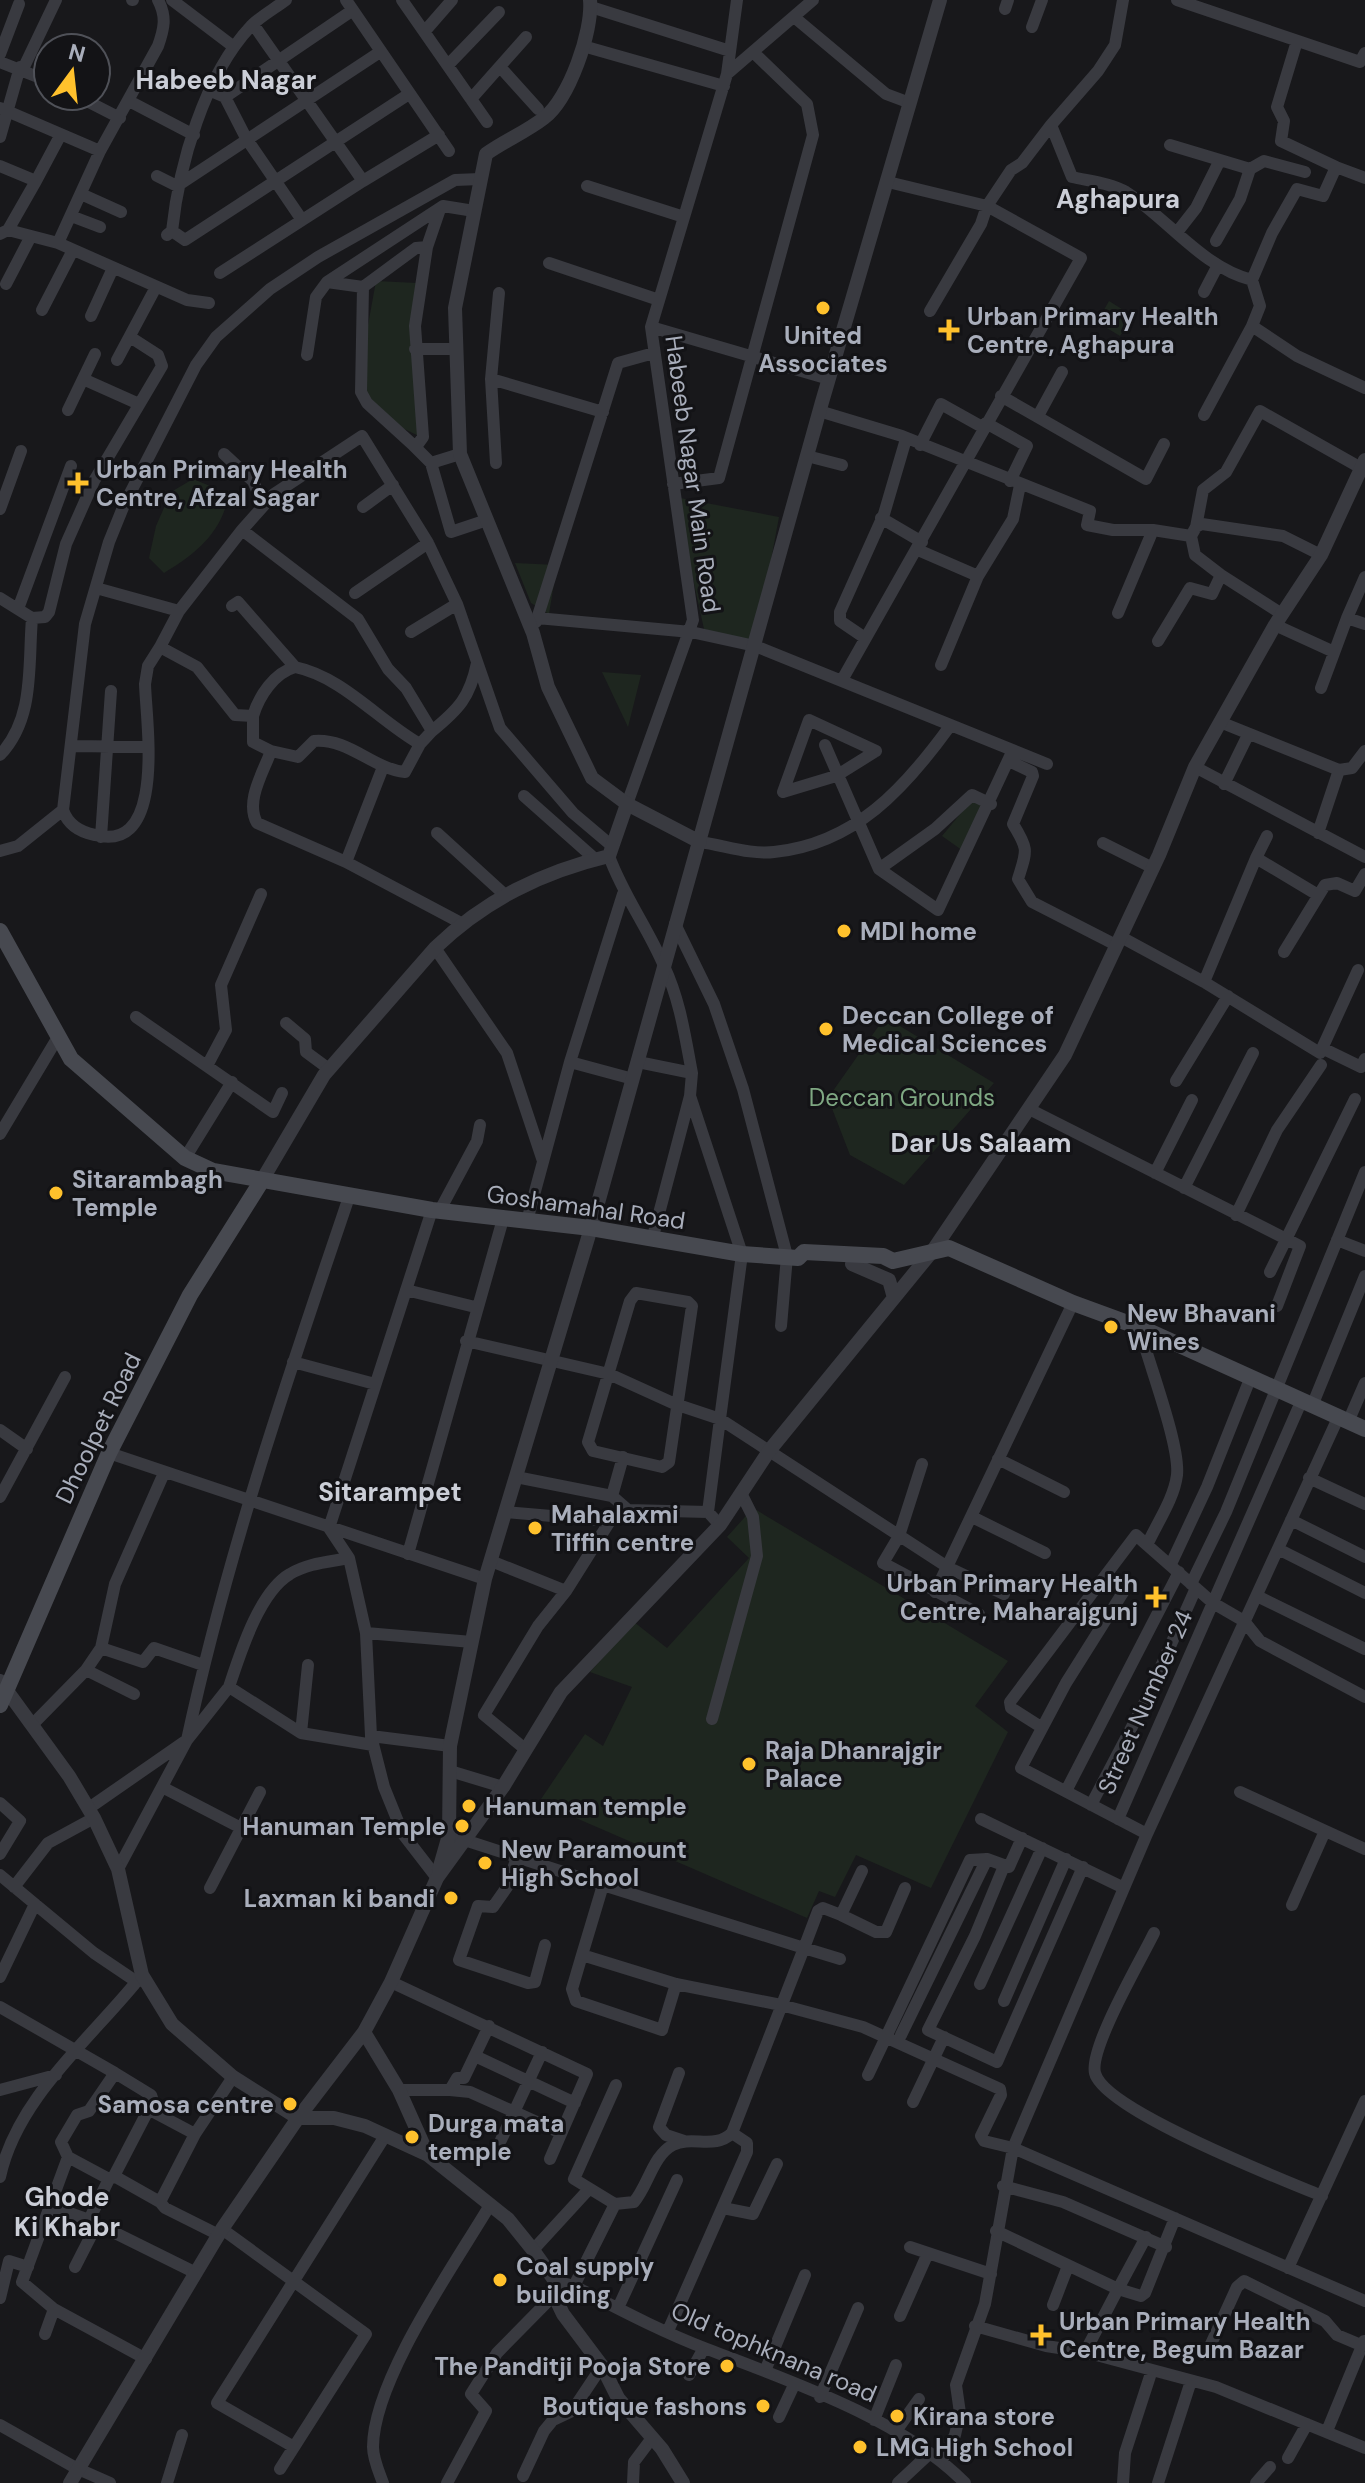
<svg xmlns="http://www.w3.org/2000/svg" width="1365" height="2483" font-family="'DM Sans',sans-serif">
<style>
.green{fill:#1e261f}
.lines{fill:none;stroke-linecap:round;stroke-linejoin:round}
.minor{stroke:#393a40;stroke-width:12}
.tertiary{stroke:#393a40;stroke-width:14}
.secondary{stroke:#474950;stroke-width:16}
.poi-dot{fill:#ffc12c;stroke:#131316;stroke-width:3}
.labels{text-anchor:middle;dominant-baseline:central;stroke-width:6;stroke-linejoin:round;paint-order:stroke}
.poi-label{font-size:24px;font-weight:bold;fill:#a9aebb;stroke:#131316;text-anchor:start}
.street-label{font-size:24px;fill:#a9aebb;stroke:#131316}
.park-label{font-size:24px;fill:#7fa883;stroke:#131316}
.neighbourhood-label{font-size:26px;font-weight:bold;fill:#cbced7;stroke:#131316}
</style>
<rect width="100%" height="100%" fill="#18181b"/>
<path class="green" d="M376 281 417 283 421 437 390 422 365 397 364 347Z
M1109 301 1133 316 1120 336 1097 322Z
M193 479 215 488 226 506C216 538 192 556 164 573L149 558 156 526 171 492Z
M675 497 779 517 755 646 704 629Z
M515 563 557 565 549 614 531 603Z
M602 672 641 675 628 727Z
M971 801 989 807 966 853 942 836Z
M885 1017 994 1083 904 1185 850 1155 828 1098Z
M753 1508 1008 1661 975 1706 1008 1732 931 1888 856 1855 835 1897 819 1891 807 1918 539 1802 585 1734 603 1746 632 1687 590 1672 634 1622 667 1648 749 1558 727 1537Z"/>
<g class="lines">
<path class="minor" d="M132 0H133
M172 0 234 47
M346 0 449 151
M402 0 487 122
M1123 0 1115 45 1098 71 1051 125 1072 177C1089 181 1111 183 1126 192 1168 219 1203 268 1252 280L1260 306 1252 326 1297 356 1365 388
M1177 0 1360 62 1365 53
M591 7 730 51
M1005 9 1008 0
M794 17 886 94 910 103
M1032 27 1042 0
M425 31 452 0
M1297 41 1277 107 1284 121 1281 141 1336 167
M583 46 724 86
M0 54 19 4
M0 62 48 81
M448 65 499 12
M501 68 538 109
M23 69 56 0
M727 74 813 0
M211 91 225 97 246 138 302 220
M77 96 120 118
M225 97 353 10
M471 99 526 37
M129 101 194 135
M0 108 100 151
M0 137 20 67
M1170 145 1250 169
M0 166 36 181 8 230 0 234
M157 176 177 186 380 52
M36 181 60 136
M363 181 439 135
M587 186 684 217
M81 194 121 212
M71 216 100 227
M8 230 58 243 187 300 209 303
M172 231 185 240 409 94
M1178 231 1196 208 1219 162
M167 235 172 231C179 165 204 76 251 26 261 16 274 9 286 0
M1216 241 1240 199 1250 169 1264 161 1305 172
M58 243 100 151 158 46C164 29 167 17 158 0
M427 247 440 209
M549 263 659 300
M220 273 363 181 253 24
M1252 280 1272 233 1297 189 1323 196 1336 167 1365 178
M327 282 363 287 416 248 427 247 415 326 423 437 418 444H412L367 403 361 392 363 287
M6 284 31 236
M1204 292 1218 265
M42 310 73 250
M930 311 981 224 987 206 1011 170 1022 163 1051 125
M91 316 113 268
M651 327 829 379
M415 349H456
M307 355 316 297 327 282 443 206 474 211
M117 360 156 287
M83 379 139 404
M491 379 499 293
M1001 396 1146 479 1164 444
M68 410 95 354
M819 411 902 436 1090 511 1087 525 1113 530H1153
M1204 415 1252 326
M1038 416 1062 372
M986 423 1027 446 1010 481
M412 444 431 463 451 532 487 520
M920 445 941 404 984 428
M224 454 253 481 263 505
M807 456 842 465
M431 463 460 454
M496 463 491 379 603 412
M673 484 719 478 813 135 807 104 753 52
M363 507 393 485
M0 509 21 451
M881 518 922 542
M1196 527 1203 490 1226 472 1260 411 1361 468
M242 530 274 494 362 436 428 543 457 604 500 728 573 813 612 846
M918 550 978 576 1013 519 1020 485
M1221 575 1282 614
M1365 577 1347 618 1365 624
M96 588 179 611
M355 593 428 543
M0 598 32 618 45 617 49 612 66 544 94 481 162 366 158 355 130 337
M232 606 238 602 295 667
M18 609 71 466
M1118 613 1153 530 1191 536
M537 618 691 632 755 646 1047 764
M536 622 618 363 654 353
M1275 625 1334 652
M411 632 457 604
M865 638 840 621V612L884 514 906 439
M1158 641 1190 588 1212 594 1221 575 1195 555 1191 536 1196 527 1202 524 1283 536 1321 555
M160 647 148 666 145 684C146 721 167 854 95 835 80 832 68 825 63 810L85 624 109 542 124 505 196 365 216 337 270 289 318 257 455 180 480 179
M941 665 978 576
M842 680 1081 258 987 206 888 182
M1321 688 1347 618
M253 716C259 696 274 673 295 667 343 677 379 721 420 744L405 772C373 769 349 738 314 741L298 757 271 751C263 773 245 801 257 823L346 862 463 924
M1220 722 1339 770 1352 768 1365 751
M432 731C459 709 470 697 477 663
M825 745 879 869
M73 746 148 747
M271 751 253 742V716L235 715 197 667 160 647 179 611 242 530 358 619 388 669 406 688 432 731 420 744
M0 755C35 718 28 666 32 618
M1009 761 1032 772 1033 776 1013 824C1029 850 1027 850 1018 879L1032 902 1116 945
M1195 767 1365 857
M1224 784 1248 735
M783 792 809 720 876 751
M783 792 836 776 876 751
M524 796 595 859
M627 804 693 620 651 327 727 74 737 0
M991 804 972 795 935 829 879 869 938 910 1012 752
M437 833 505 895
M1318 833 1339 770
M101 837 111 691
M700 842C723 845 751 855 774 852 855 844 905 788 950 726
M1103 843 1153 868
M0 851 18 846 63 810
M609 856C623 895 648 928 664 966 680 1000 685 1036 692 1073
M1256 858 1267 836
M346 862 383 767
M675 924 714 1004 743 1089 787 1256 781 1326
M1121 937 1204 982 1320 1053 1358 970
M435 948 507 1053 543 1161
M1284 952 1325 885 1337 883 1355 891 1365 874
M1204 982 1256 858 1318 895
M136 1017 273 1112 282 1093
M286 1023 305 1039 306 1052 329 1069
M1324 1049 1361 1067 1365 1059
M570 1062 633 1079
M638 1062 692 1073 690 1096
M208 1064 226 1030 221 985 261 894
M1176 1081 1228 996
M1029 1109 1300 1246 1277 1306
M0 1134 58 1037
M185 1158 232 1082
M1155 1173 1192 1100
M1184 1188 1253 1053
M432 1210 329 1528 349 1558 366 1633 371 1736 384 1787 403 1834 437 1878
M440 1210 477 1141 480 1125
M1236 1215 1277 1130 1321 1065
M527 1221 570 1062 623 894
M1337 1240 1365 1251
M1270 1272 1355 1099
M406 1290 475 1307
M636 1293 688 1302 692 1306 669 1462 662 1467 593 1451 588 1442 630 1301Z
M1144 1329 1143 1340C1152 1372 1180 1447 1177 1475 1174 1499 1157 1523 1147 1545L1213 1603 1244 1621 1260 1641 1365 1697
M466 1341 609 1374 675 1404 720 1419 742 1254 690 1096 652 1240
M293 1362 375 1384
M1312 1406 1365 1276
M1348 1422 1365 1383
M0 1430 27 1449
M109 1453 485 1579
M623 1457 612 1496 628 1510
M998 1459 1064 1492
M922 1464 899 1536 883 1563 979 1614
M516 1477 612 1496
M1309 1478 1365 1504
M0 1497 65 1377
M505 1512 610 1521
M972 1517 1045 1553
M1291 1520 1365 1557
M720 1525 708 1512 720 1419 949 1568 1004 1594
M1278 1549 1365 1593
M408 1554 503 1219
M349 1558C329 1562 308 1563 290 1574 259 1592 240 1654 229 1687L301 1733 373 1745
M491 1561 566 1591
M1171 1564 1207 1487 1250 1379
M1191 1584 1226 1512 1365 1172
M1127 1586 1066 1683 1021 1768 1147 1834
M935 1592 1073 1303
M1257 1596 1365 1649
M366 1633 472 1642
M101 1648 143 1662 154 1648 203 1665
M86 1670 134 1694
M712 1719 757 1556 753 1517 741 1493
M33 1724 86 1670 101 1648 115 1584 164 1473
M1041 1727 1011 1708 1010 1702 1136 1535 1147 1545
M301 1733 308 1665
M371 1736 450 1746
M525 1749 484 1715 538 1626 566 1591 610 1521 628 1510 708 1512
M450 1771 503 1787
M162 1787 243 1829
M1066 1791 1179 1572
M1240 1792 1365 1849
M0 1803 20 1821 0 1854
M1091 1805 1147 1698 1196 1588
M89 1808 187 1740C227 1554 289 1374 350 1194
M981 1819 1124 1888
M1118 1819 1301 1402
M449 1835 603 1885 582 1955 676 1984 781 2005 863 2027 1000 2089 1001 2095 981 2136 984 2141 1013 2148 1365 2301
M517 1857 507 1887 493 1907 478 1906 459 1960 528 1983 535 1982 545 1945
M1004 1866 975 1936 928 2030 997 2062 1083 1867
M118 1869 187 1740 229 1687
M0 1875 94 1953 137 1982
M603 1885 804 1948 732 2133 747 2143V2152L668 2331
M14 1887 48 1843 94 1818
M210 1888 260 1792
M1292 1905 1325 1831
M841 1915 876 1932H886L905 1888
M1154 1933C1141 1960 1089 2048 1095 2073 1104 2110 1281 2179 1322 2196
M582 1955 572 1989 576 2001 662 2030 676 1984
M840 1959 804 1948 818 1911 823 1908 841 1915 862 1871
M0 1977 35 1904
M391 1982 587 2074 550 2159
M980 1984 1042 1848
M1004 2001 1066 1859
M0 2007 115 2073
M901 2035 987 1859
M475 2056 575 2103
M679 2073 659 2127 666 2135 684 2141
M868 2075 970 1860 987 1859 1009 1867 1022 1838
M0 2090 56 2075
M399 2090H450L457 2078H464L489 2026
M450 2090 470 2092 561 2133
M913 2102 944 2037
M148 2109 195 2134
M501 2140 542 2052
M68 2157 109 2179
M0 2177C17 2097 93 2037 142 1975
M1003 2186 1063 2202 1166 2247
M160 2202 165 2208 219 2235
M615 2204 574 2179 616 2085
M50 2206 89 2220
M723 2208 753 2214 777 2164
M1175 2218 1145 2293 1141 2296 1118 2289 1085 2352 1216 2387 1365 2448
M222 2229 366 2334 280 2469
M996 2231 1118 2289 1146 2237
M910 2247 991 2274
M533 2250 589 2189
M75 2267 97 2224
M1288 2268 1365 2101
M196 2273 89 2220 109 2179 114 2176 160 2202 195 2134 233 2077
M555 2281 574 2286C617 2308 662 2332 707 2349 790 2381 902 2419 965 2483
M574 2286 615 2204 634 2202C648 2186 653 2155 673 2145 692 2135 715 2150 732 2133
M0 2298 9 2261 28 2267
M1053 2305 1068 2266
M618 2308 677 2180
M54 2309 22 2282 68 2157 61 2142 77 2115 89 2111 115 2073 151 2095 153 2101 114 2176
M900 2316 928 2253
M975 2326 1046 2346 1085 2352
M45 2334 54 2309 146 2359
M1206 2355 1237 2287 1244 2281 1325 2321 1337 2335 1363 2346
M765 2371 805 2275
M689 2375 704 2348
M820 2397 858 2308
M779 2417 794 2385
M874 2420 896 2365
M0 2425 76 2468 110 2483
M896 2431 919 2399
M1327 2431 1364 2341
M294 2447 217 2403 385 2136
M1288 2458 1307 2424
M942 2460 955 2435 960 2413 956 2385 985 2304 1013 2148 1147 1834 1338 1418
M523 2476 544 2431 553 2420 572 2411 602 2366
M167 2483 182 2435
M383 2483C379 2472 373 2459 373 2447 373 2380 455 2264 490 2205
M447 2483 486 2411 471 2394 497 2353 554 2295
M633 2483 634 2462 652 2438
M898 2483 930 2453
M1123 2483 1125 2453 1152 2370
M1158 2483 1191 2381
M1256 2483 1270 2467"/>
<path class="tertiary" d="M590 0C593 31 569 99 544 118 526 132 504 141 486 154L455 308 460 454 533 633 548 687 592 778 627 804 700 842
M261 1182 324 1075 435 948C485 900 542 872 609 856L627 804
M852 1264 889 1280 894 1298
M0 1681 69 1776 94 1818 118 1869 142 1975 172 2024 233 2077 298 2118H334L365 2126 428 2155
M439 1870 449 1835 450 1746 485 1579 591 1228 822 402 940 0
M364 2032 399 2090 428 2155 508 2219 533 2250 555 2281 554 2295 563 2314 602 2366 618 2398 662 2449 683 2483
M70 2483 222 2229 298 2118 364 2032 391 1982 437 1878 503 1787 561 1692 720 1525 769 1451 934 1249 1065 1055 1159 855 1195 767 1275 625 1321 555 1365 460"/>
<path class="secondary" d="M0 931 71 1059 185 1158 213 1171 432 1210 591 1228 742 1254 798 1258 804 1252 883 1256 893 1261 949 1248 1073 1303 1144 1329 1365 1429
M0 1705 109 1453 190 1295 261 1182"/>
</g>
<g class="poi-dot">
<circle cx="823" cy="308" r="8"/>
<path d="M945 318h8v8h8v8h-8v8h-8v-8h-8v-8h8z"/>
<path d="M74 471h8v8h8v8h-8v8h-8v-8h-8v-8h8z"/>
<circle cx="844" cy="931" r="8"/>
<circle cx="826" cy="1029" r="8"/>
<circle cx="56" cy="1193" r="8"/>
<circle cx="1111" cy="1327" r="8"/>
<circle cx="535" cy="1528" r="8"/>
<path d="M1152 1585h8v8h8v8h-8v8h-8v-8h-8v-8h8z"/>
<circle cx="749" cy="1764" r="8"/>
<circle cx="469" cy="1806" r="8"/>
<circle cx="462" cy="1826" r="8"/>
<circle cx="485" cy="1863" r="8"/>
<circle cx="451" cy="1898" r="8"/>
<circle cx="290" cy="2104" r="8"/>
<circle cx="412" cy="2137" r="8"/>
<circle cx="500" cy="2280" r="8"/>
<path d="M1037 2323h8v8h8v8h-8v8h-8v-8h-8v-8h8z"/>
<circle cx="727" cy="2366" r="8"/>
<circle cx="763" cy="2406" r="8"/>
<circle cx="897" cy="2416" r="8"/>
<circle cx="860" cy="2447" r="8"/>
</g>
<g class="labels">
<g class="poi-label">
<text x="967" y="316">Urban Primary Health<tspan x="967" dy="28">Centre, Aghapura</tspan></text>
<text x="823" y="335" text-anchor="middle">United<tspan x="823" dy="28">Associates</tspan></text>
<text x="96" y="469">Urban Primary Health<tspan x="96" dy="28">Centre, Afzal Sagar</tspan></text>
<text x="860" y="931">MDI home</text>
<text x="842" y="1015">Deccan College of<tspan x="842" dy="28">Medical Sciences</tspan></text>
<text x="72" y="1179">Sitarambagh<tspan x="72" dy="28">Temple</tspan></text>
<text x="1127" y="1313">New Bhavani<tspan x="1127" dy="28">Wines</tspan></text>
<text x="551" y="1514">Mahalaxmi<tspan x="551" dy="28">Tiffin centre</tspan></text>
<text x="1138" y="1583" text-anchor="end">Urban Primary Health<tspan x="1138" dy="28">Centre, Maharajgunj</tspan></text>
<text x="765" y="1750">Raja Dhanrajgir<tspan x="765" dy="28">Palace</tspan></text>
<text x="485" y="1806">Hanuman temple</text>
<text x="446" y="1826" text-anchor="end">Hanuman Temple</text>
<text x="501" y="1849">New Paramount<tspan x="501" dy="28">High School</tspan></text>
<text x="435" y="1898" text-anchor="end">Laxman ki bandi</text>
<text x="274" y="2104" text-anchor="end">Samosa centre</text>
<text x="428" y="2123">Durga mata<tspan x="428" dy="28">temple</tspan></text>
<text x="516" y="2266">Coal supply<tspan x="516" dy="28">building</tspan></text>
<text x="1059" y="2321">Urban Primary Health<tspan x="1059" dy="28">Centre, Begum Bazar</tspan></text>
<text x="711" y="2366" text-anchor="end">The Panditji Pooja Store</text>
<text x="747" y="2406" text-anchor="end">Boutique fashons</text>
<text x="913" y="2416">Kirana store</text>
<text x="876" y="2447">LMG High School</text>
</g>
<g class="street-label">
<text transform="translate(693 474) rotate(82)">Habeeb Nagar Main Road</text>
<text transform="translate(586 1207) rotate(8)">Goshamahal Road</text>
<text transform="translate(98 1428) rotate(-64)">Dhoolpet Road</text>
<text transform="translate(1145 1702) rotate(-66)">Street Number 24</text>
<text transform="translate(774 2352) rotate(23)">Old tophknana road</text>
</g>
<g class="park-label">
<text x="902" y="1097">Deccan Grounds</text>
</g>
<g class="neighbourhood-label">
<text x="226" y="80">Habeeb Nagar</text>
<text x="1118" y="199">Aghapura</text>
<text x="981" y="1143">Dar Us Salaam</text>
<text x="390" y="1492">Sitarampet</text>
<text x="67" y="2197">Ghode<tspan x="67" dy="30">Ki Khabr</tspan></text>
</g>
</g>
<g transform="translate(72 72) rotate(15)"><circle r="38" fill="#131316" stroke="#4f5158" stroke-width="2"/>
<path d="M0-6L14 30L0 20L-14 30Z" fill="#ffc12c"/>
<text y="-12" font-size="22" font-weight="bold" text-anchor="middle" fill="#a9aebb">N</text>
</g>
</svg>
